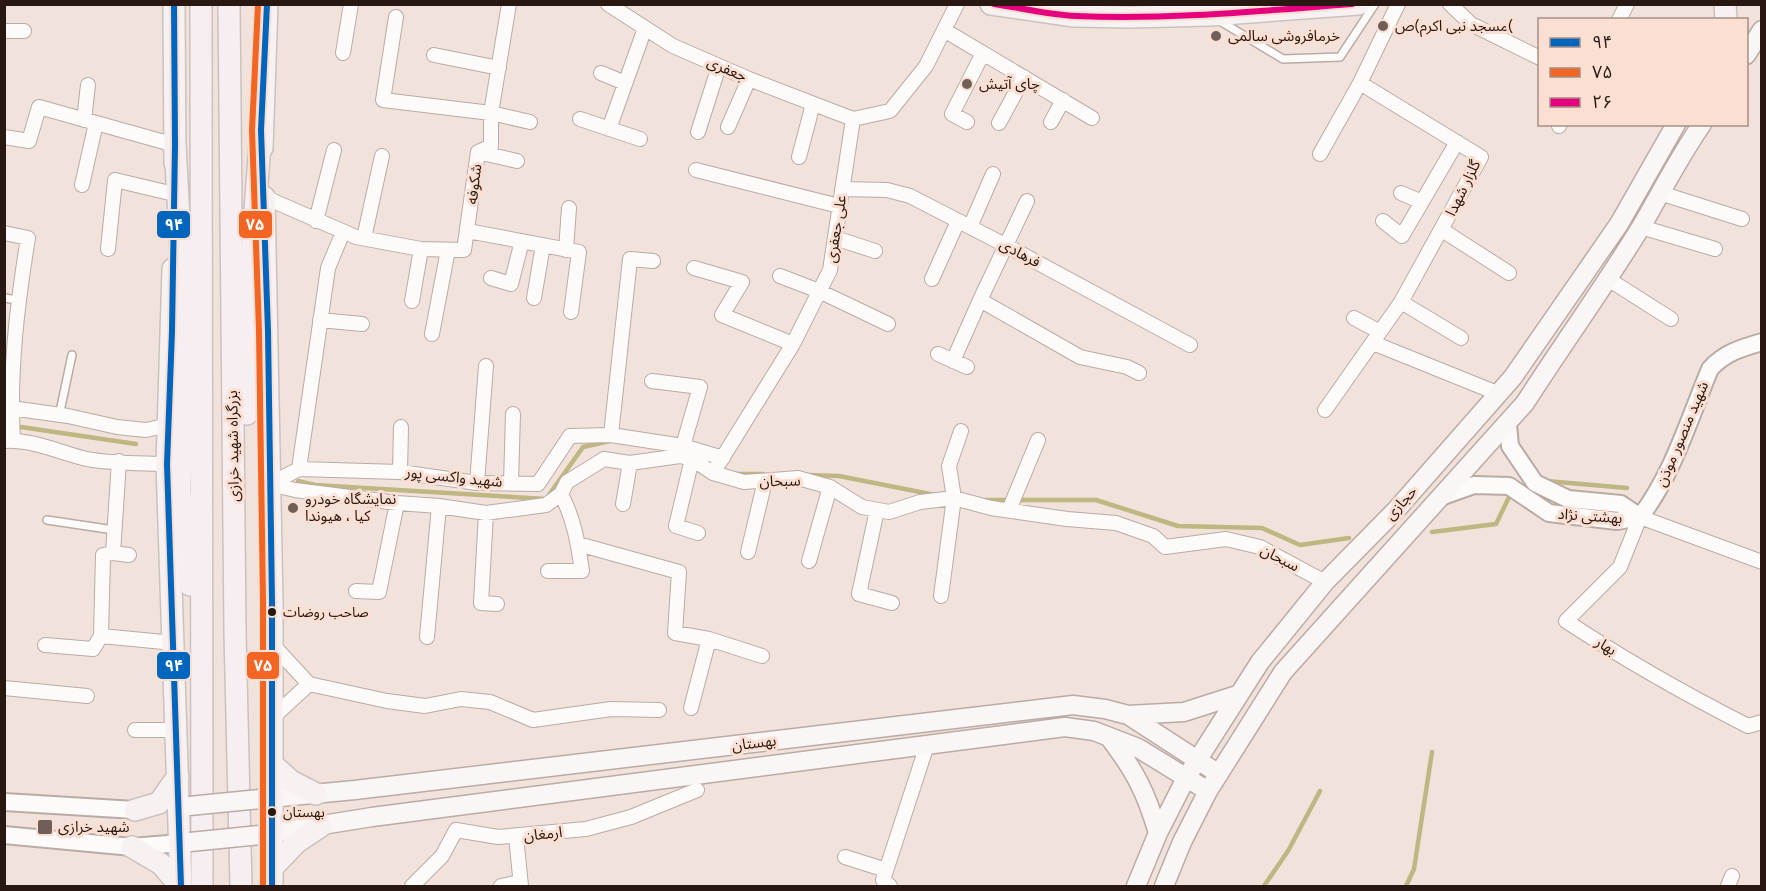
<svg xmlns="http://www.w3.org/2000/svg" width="1766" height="891" font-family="Figtree,'Noto Sans Arabic',sans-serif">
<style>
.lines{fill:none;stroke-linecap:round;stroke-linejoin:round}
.stream{stroke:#bfb682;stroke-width:4.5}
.service-casing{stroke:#baaba5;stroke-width:10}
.minor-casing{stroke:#baaba5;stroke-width:16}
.tertiary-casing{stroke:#baaba5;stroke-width:20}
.secondary-casing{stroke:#baaba5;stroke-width:21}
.primary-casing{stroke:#cbc2be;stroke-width:24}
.trunk-casing{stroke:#cbc2be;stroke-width:24}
.service{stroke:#fdfbfa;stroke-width:7}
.minor{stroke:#fdfbfa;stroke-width:14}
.tertiary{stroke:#fdfbfa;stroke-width:16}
.secondary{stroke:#faf6f6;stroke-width:18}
.primary{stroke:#f7f1f2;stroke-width:21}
.trunk{stroke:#f6eef0;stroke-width:21}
.secondary-bridge-casing{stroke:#baaba5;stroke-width:21;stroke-linecap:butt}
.secondary-bridge{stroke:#faf6f6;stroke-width:18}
.bus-1-casing{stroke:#fbdfd3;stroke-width:10}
.bus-2-casing{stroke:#fbdfd3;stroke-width:10}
.bus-3-casing{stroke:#fbdfd3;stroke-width:10}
.bus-1{stroke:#0065bd;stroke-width:6}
.bus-2{stroke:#f26522;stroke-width:6}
.bus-3{stroke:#e5007d;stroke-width:6}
.poi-dot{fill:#6f5f58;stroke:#fbdfd3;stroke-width:2}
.bus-dot{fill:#281811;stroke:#fbdfd3;stroke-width:2}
.labels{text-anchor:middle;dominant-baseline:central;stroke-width:6;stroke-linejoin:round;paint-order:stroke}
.bus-label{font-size:14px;fill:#281811;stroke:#fbdfd3;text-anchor:start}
.poi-label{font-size:15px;fill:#281811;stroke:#fbdfd3;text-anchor:start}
.street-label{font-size:15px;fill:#281811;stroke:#fbdfd3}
.line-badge{stroke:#fbdfd3;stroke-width:2}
.badge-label{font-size:16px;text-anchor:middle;font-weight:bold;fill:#fff}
</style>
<rect width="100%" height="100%" fill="#f2e2dc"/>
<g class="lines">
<path class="stream" d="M4 428 21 427 136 444
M735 474H763
M807 475 839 476 935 495
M298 481 315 485 546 499 583 447 610 441
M1546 481 1627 488
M985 500H1096L1178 526 1262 528 1300 545 1349 538
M1432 532 1496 524 1511 493
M1264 886 1288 851 1320 791
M1406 886 1414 869 1432 752"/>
<g class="service-casing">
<path id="service" d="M1220 21 1283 59 1340 57 1375 4
M4 298 18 300
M59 416 72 355
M47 520 114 530"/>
</g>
<g class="minor-casing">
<path id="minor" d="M608 4 673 46 749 79 853 119
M1450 4 1471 24 1540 58
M396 17 383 100 491 113 530 122
M1619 20 1627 4
M944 30 1092 118
M4 31H24
M343 53 351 4
M434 55 499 68
M601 73 625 83
M580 119 640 139
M84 120 88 85
M967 122 952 114 983 53
M1051 122 1063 100
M999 123 1024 77
M1559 126 1560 124
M728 127 749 79
M609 129 645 28
M698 132 719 66
M4 137 29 141 39 107 175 145
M478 152 517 161
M1320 154 1360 83
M799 157 813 104
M696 170 839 206
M82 185 96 123
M842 189 887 190 910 196 1005 245 1190 345
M1401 193 1422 202
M1660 193 1742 219
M264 197 356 237 421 249 464 250 478 152 491 146V113L509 4
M1027 201 980 300 1080 357 1127 367 1139 373
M316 221 334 150
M1383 221 1402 236 1457 142
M970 227 993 174
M1641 227 1715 249
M1442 230 1509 273
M468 231 579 252 571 312
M4 233 28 238C17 305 9 373 13 441
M364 238 382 156
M835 238 875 251
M108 249 115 180 174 194
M566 250 569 208
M694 268 742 282 722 315 793 344
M780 276 819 291 888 324
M491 278 511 284 522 241
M932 279 958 221
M1608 279 1671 319
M534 298 543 245
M412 301 421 249
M1401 302 1461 338
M1354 318 1380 332
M320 320 362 324
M432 334 448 250
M1373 343 1497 393
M938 354 967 367
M953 361 980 300
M652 381 700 387 683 446
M4 409 11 408 68 416 117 427 146 430 169 425
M1325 410 1401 302 1481 157 1360 83 1398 4
M611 435 630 259 653 261
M4 441C32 439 61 453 87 459 111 464 142 463 167 464
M692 459 676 526 698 533
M299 469 328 268 343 232
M400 472 401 427
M713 473 793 344 830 270 853 119 890 111 926 66 957 4
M477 483 486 366
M511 483 513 414
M270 484 295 490 397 503 439 506 486 513 546 505 561 494 567 482 604 459 630 463 680 456 692 459 713 473 744 482 798 478 830 487 862 507 889 512 920 502 954 498 991 508 1067 519 1116 523 1153 536 1165 547 1226 539 1260 547 1325 582
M270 484 299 469 400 472 477 483 538 484 570 436 611 435 683 446 723 458
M623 504 630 463
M877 510 859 594 892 603
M1009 510 1038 440
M486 513 481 603 497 604
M578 544 679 572 675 633 709 639 691 708
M748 552 765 481
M113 553 129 555
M809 561 830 487
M1762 562 1640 517 1620 567 1566 621C1625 660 1685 694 1748 726L1762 722
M548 571H582C578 543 574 519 561 494
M356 591 379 592 397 503
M941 596 954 498 949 466 961 431
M101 636 103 555 113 553 119 461
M427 637 439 506
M709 639 762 656
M272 644 309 684 387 701 425 706 461 699 490 702 533 720 611 709 659 710
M45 645 93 649 101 636 174 643
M4 688 87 696
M272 718 309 684
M135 730H177
M516 836 521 886
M845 857 886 870
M412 886 442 856 456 830 498 837 586 829 631 817 697 790
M501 886 520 882
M890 886 883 880 927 745
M1728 886 1732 876"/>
</g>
<g class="tertiary-casing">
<path id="tertiary" d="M1508 425 1510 446 1535 483 1568 499 1621 504 1640 517
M1443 496 1474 485 1509 486 1549 513 1617 521 1640 517
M1640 517C1673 474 1689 419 1710 369 1724 353 1741 348 1762 342
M4 802 135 810 145 809
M4 835 132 847 180 843"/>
</g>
<g class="secondary-casing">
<path id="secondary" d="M1746 55 1762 30
M1128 715 1184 712 1237 695
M1109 737C1135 771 1146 792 1158 833
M260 799 355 790 1073 705 1105 709 1128 715 1219 774
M260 835 372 817 1065 727 1094 731 1138 748 1208 791
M1136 886 1158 833 1186 778 1260 662 1325 582 1397 509 1513 377 1619 224 1676 124
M1164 886 1182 842 1208 791 1283 672 1525 403C1563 344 1604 287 1641 227 1661 193 1679 157 1702 124"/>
</g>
<g class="primary-casing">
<path id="primary" d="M174 4 175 163
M991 4 1074 16 1130 17 1210 15 1359 4
M1725 4 1726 20
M262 148 267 4
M264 197 272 602V886
M173 269 167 464 181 886
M272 764 291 781 316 794
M135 810 159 803 178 776
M132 847 161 864 180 886
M272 868 297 842 321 826"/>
</g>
<g class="trunk-casing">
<path id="trunk" d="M201 4 202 886
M229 4 235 633 241 886
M175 145 184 309 180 491 190 585
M247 414 248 304 261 130"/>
</g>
<use href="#service" class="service"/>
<use href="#minor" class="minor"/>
<use href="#tertiary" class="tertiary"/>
<use href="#secondary" class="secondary"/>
<use href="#primary" class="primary"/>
<use href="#trunk" class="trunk"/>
<g class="secondary-bridge-casing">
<path id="secondary-bridge" d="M189 806 260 799
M190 842 260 835"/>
</g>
<use href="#secondary-bridge" class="secondary-bridge"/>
<g class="bus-1-casing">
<path id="bus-1" d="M174 4 175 145 172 331 167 464 181 886
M267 4 261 130 268 331 272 602V886"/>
</g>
<g class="bus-2-casing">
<path id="bus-2" d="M258 4 252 130 259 331 263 602V886"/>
</g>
<g class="bus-3-casing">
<path id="bus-3" d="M994 4C1021 8 1049 15 1076 16 1168 20 1261 11 1352 4"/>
</g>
<use href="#bus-1" class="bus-1"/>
<use href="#bus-2" class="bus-2"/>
<use href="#bus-3" class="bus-3"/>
</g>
<g class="poi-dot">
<circle cx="1383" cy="26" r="6"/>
<circle cx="1216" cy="36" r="6"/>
<circle cx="967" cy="84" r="6"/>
<circle cx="293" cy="508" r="6"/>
<rect x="37" y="819" width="16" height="16" rx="3"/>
</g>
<g class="bus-dot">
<circle cx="272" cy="612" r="5"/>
<circle cx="272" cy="812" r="5"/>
</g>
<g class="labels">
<g class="bus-label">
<text x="283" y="612">صاحب روضات</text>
<text x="283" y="812">بهستان</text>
</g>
<g class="poi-label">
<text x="1395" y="26">مسجد نبی اکرم)ص(</text>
<text x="1228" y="36">خرمافروشی سالمی</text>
<text x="979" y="84">چای آتیش</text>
<text x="305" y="499">نمایشگاه خودرو<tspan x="305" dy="17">کیا ، هیوندا</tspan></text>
<text x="58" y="827">شهید خرازی</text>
</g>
<g class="street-label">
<text transform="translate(727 69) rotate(23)">جعفری</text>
<text transform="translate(474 184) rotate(-83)">شکوفه</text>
<text transform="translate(1463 188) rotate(-64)">گلزار شهدا</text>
<text transform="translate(836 229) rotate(-81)">علی جعفری</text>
<text transform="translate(1020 253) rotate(28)">فرهادی</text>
<text transform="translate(1682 434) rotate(-67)">شهید منصور موذن</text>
<text transform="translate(233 446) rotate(-91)">بزرگراه شهید خرازی</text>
<text transform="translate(454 477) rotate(6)">شهید واکسی پور</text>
<text transform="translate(780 481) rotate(-1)">سبحان</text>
<text transform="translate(1401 503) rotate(-48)">حجازی</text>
<text transform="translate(1590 516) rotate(4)">بهشتی نژاد</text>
<text transform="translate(1280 558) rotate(27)">سبحان</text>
<text transform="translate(1606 646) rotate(32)">بهار</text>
<text transform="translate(754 743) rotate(-7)">بهستان</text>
<text transform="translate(543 834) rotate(-6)">ارمغان</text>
</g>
</g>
<g class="line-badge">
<rect x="238" y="210" width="35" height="29" rx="6" fill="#f26522"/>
<rect x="156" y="210" width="35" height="29" rx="6" fill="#0065bd"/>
<rect x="246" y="651" width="34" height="29" rx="6" fill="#f26522"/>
<rect x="156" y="651" width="35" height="29" rx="6" fill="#0065bd"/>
</g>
<g class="badge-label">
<text x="255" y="230">۷۵</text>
<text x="174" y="230">۹۴</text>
<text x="263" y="671">۷۵</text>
<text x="174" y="671">۹۴</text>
</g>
<rect width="1766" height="891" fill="none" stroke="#281811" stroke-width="12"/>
<rect x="1538" y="18" width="210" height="108" fill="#fbdfd3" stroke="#a78f85" stroke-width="1.5"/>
<rect x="1550" y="38" width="30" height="9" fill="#0065bd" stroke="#a78f85" stroke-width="1.5"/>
<text x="1592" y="48" font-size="18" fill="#281811">۹۴</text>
<rect x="1550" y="68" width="30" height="9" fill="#f26522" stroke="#a78f85" stroke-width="1.5"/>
<text x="1592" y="78" font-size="18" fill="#281811">۷۵</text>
<rect x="1550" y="98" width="30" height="9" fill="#e5007d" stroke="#a78f85" stroke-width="1.5"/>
<text x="1592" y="108" font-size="18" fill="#281811">۲۶</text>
</svg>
